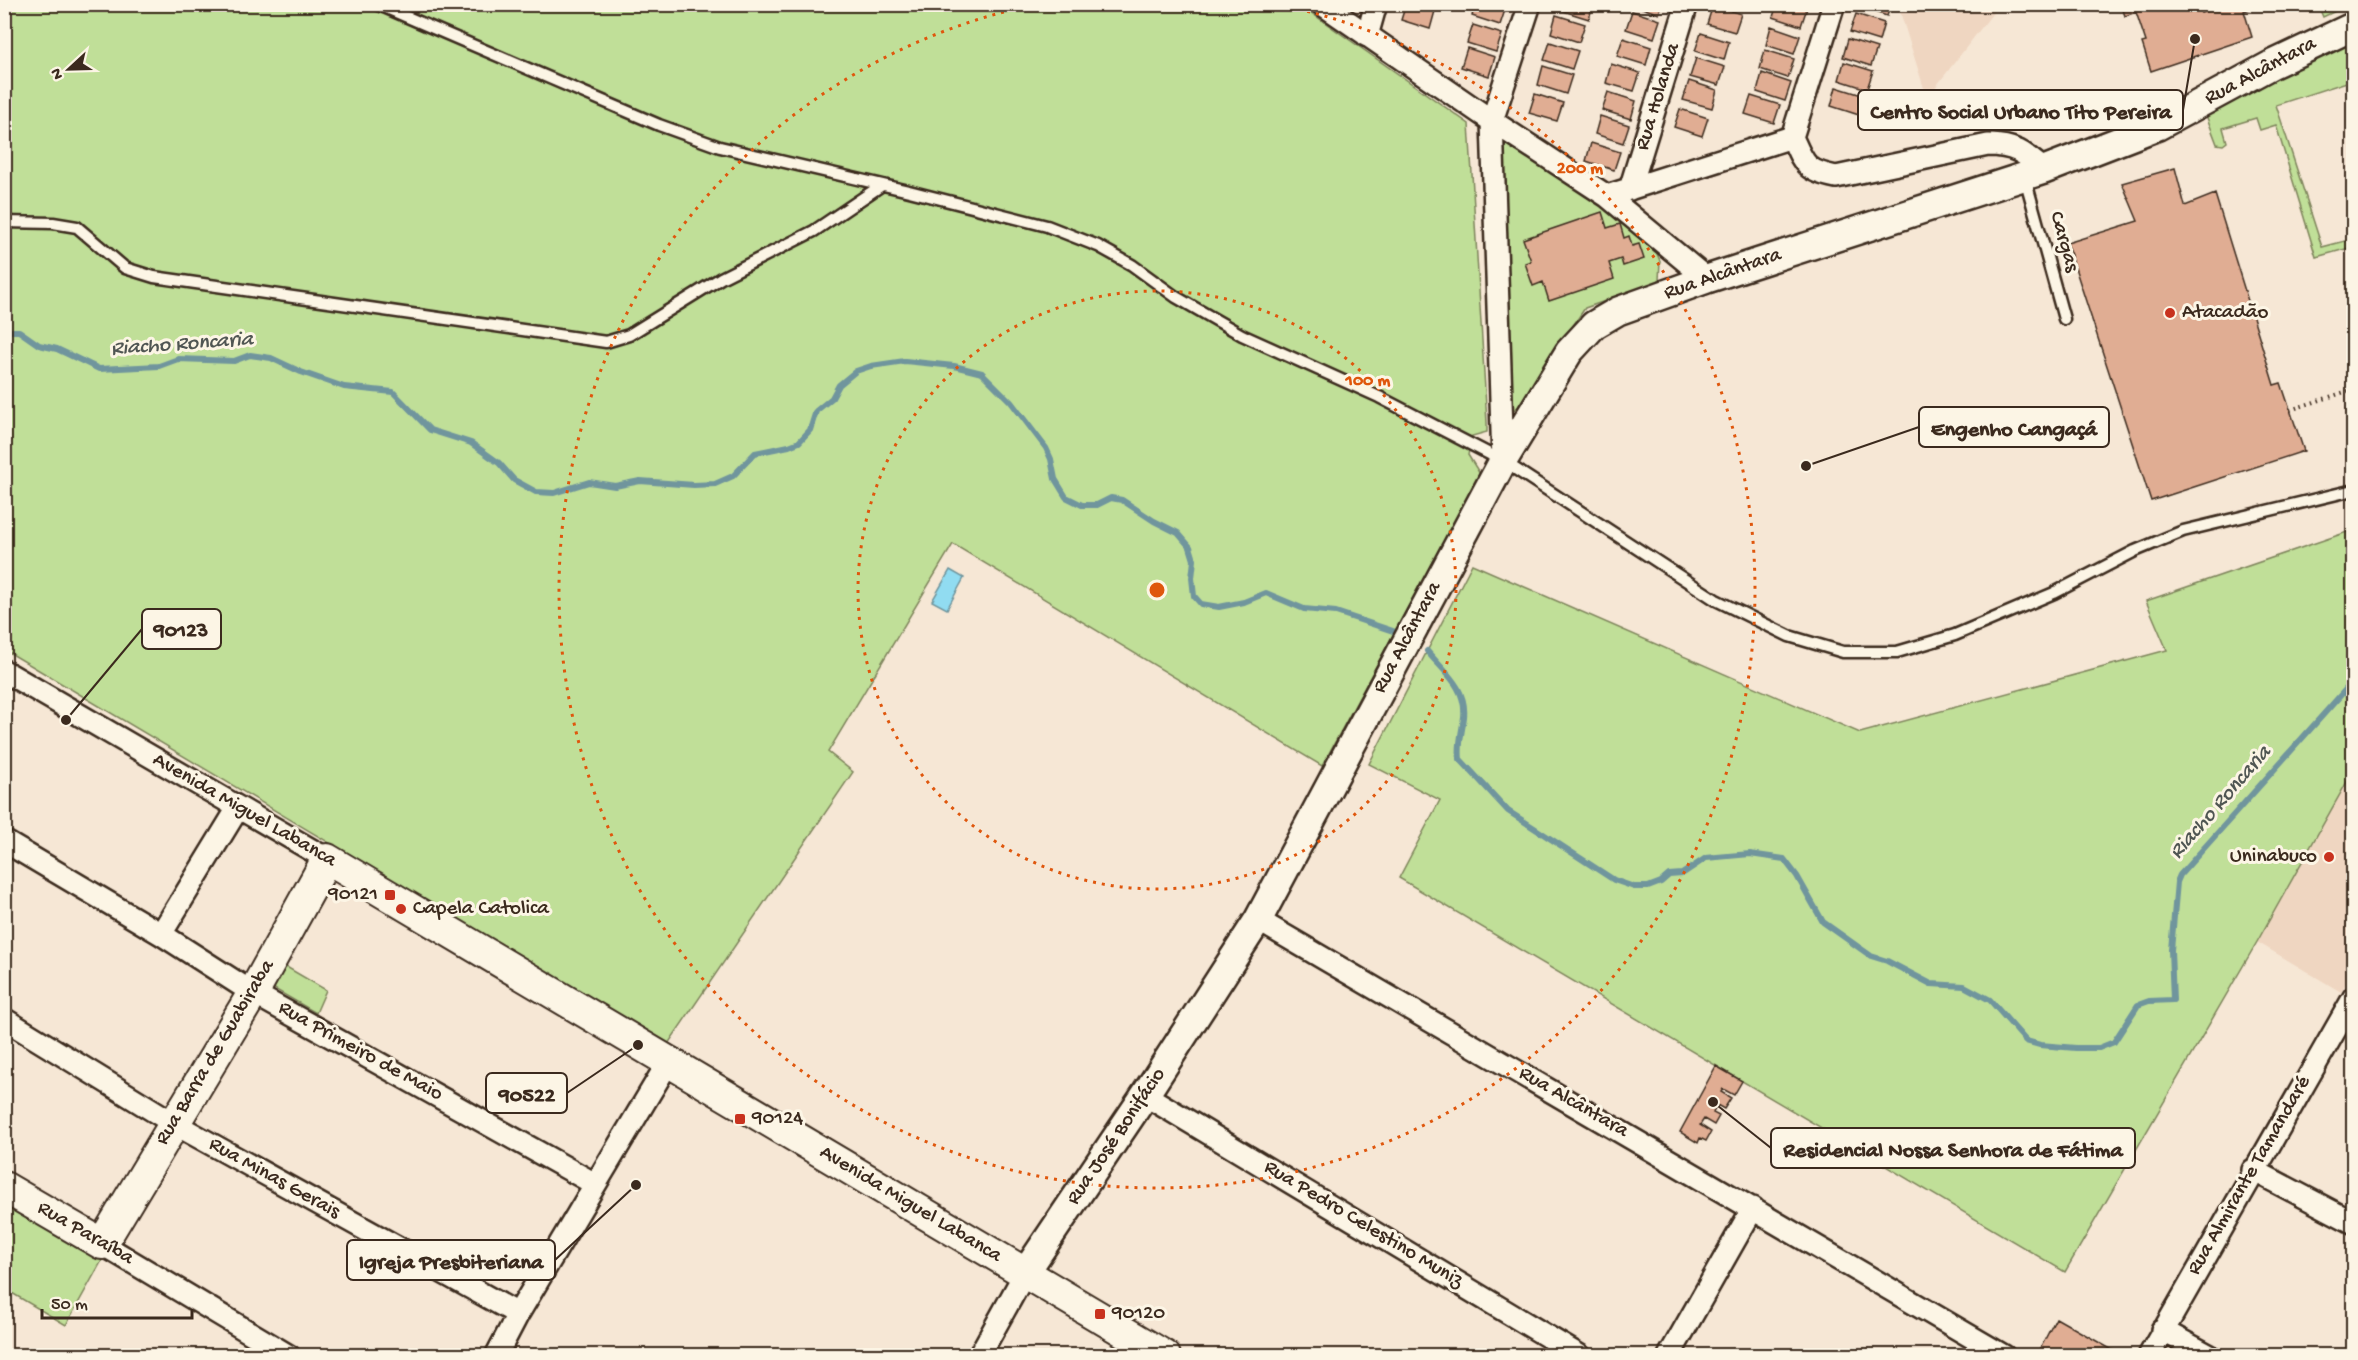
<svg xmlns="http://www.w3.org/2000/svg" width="2358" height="1360" font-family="'Gochi Hand',sans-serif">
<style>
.built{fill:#efd6c1}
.green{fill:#c0df98;stroke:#7e845b;stroke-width:1.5}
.water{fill:#91dcf1;stroke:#6f959d;stroke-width:1.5}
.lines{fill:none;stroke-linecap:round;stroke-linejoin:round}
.stream{stroke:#6f959d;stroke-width:6}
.building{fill:#e0ad93;stroke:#3b2a1e;stroke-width:1.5}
.service-casing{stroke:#3b2a1e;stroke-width:15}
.minor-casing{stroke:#3b2a1e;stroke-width:26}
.tertiary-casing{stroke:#3b2a1e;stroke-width:32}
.secondary-casing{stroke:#3b2a1e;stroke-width:34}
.path{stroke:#3b2a1e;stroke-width:4;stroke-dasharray:1.5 4.5;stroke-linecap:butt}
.service{stroke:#fcf5e5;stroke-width:10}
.minor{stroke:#fcf5e5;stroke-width:21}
.tertiary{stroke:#fcf5e5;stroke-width:27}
.secondary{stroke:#fcf5e5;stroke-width:30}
.ring{fill:none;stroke:#df570d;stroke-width:3;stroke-dasharray:3 6}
.poi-dot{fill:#c8321e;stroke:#fcf5e5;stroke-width:2}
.labels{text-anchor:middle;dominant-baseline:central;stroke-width:6;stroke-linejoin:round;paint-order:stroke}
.street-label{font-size:21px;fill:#3b2a1e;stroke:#fcf5e5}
.poi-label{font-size:21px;fill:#3b2a1e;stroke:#fcf5e5;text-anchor:start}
.water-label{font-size:22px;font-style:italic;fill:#505653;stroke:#fcf5e5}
.centre{fill:#df570d;stroke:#fcf5e5;stroke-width:3}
.ring-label{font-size:18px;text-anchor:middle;font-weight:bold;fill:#df570d;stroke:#fcf5e5;stroke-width:6;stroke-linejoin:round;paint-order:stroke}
.leader{fill:none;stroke:#3b2a1e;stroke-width:2}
.callout-dot{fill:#3b2a1e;stroke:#fcf5e5;stroke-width:2}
.callout{fill:#fcf5e5;stroke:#3b2a1e;stroke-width:2}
.callout-label{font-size:22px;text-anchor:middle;font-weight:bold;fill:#3b2a1e}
</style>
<rect width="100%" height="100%" fill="#f6e7d5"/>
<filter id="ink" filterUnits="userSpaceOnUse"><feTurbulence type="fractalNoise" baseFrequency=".0167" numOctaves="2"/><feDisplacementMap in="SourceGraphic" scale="12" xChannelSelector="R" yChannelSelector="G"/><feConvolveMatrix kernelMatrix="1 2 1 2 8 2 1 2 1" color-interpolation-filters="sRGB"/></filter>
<g filter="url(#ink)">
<path class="built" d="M1898 5V4L1999 5 1927 98Z
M2353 771V971L2341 992 2257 942Z"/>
<path class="green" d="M4 5H1300L1469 124 1487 423V432L1472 436 1468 455 1480 474 1322 766 953 544 828 752 853 772 668 1044 5 650Z
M2318 5H2348L2323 17Z
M2353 33V80L2276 105 2322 247 2353 239V247L2316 257 2276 125 2260 130 2256 118 2223 128 2227 142 2223 145 2217 144 2206 115Z
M1497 138 1601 205 1643 237 1656 251 1660 261 1659 280 1655 284 1585 308 1518 407 1512 411 1509 409Z
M2353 530V771L2257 942 2065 1272 1399 878 1440 800 1369 764 1472 564 1860 733 2167 650 2146 601Z
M283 965 326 990 316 1013 271 987Z
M5 1198 105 1255 66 1325 5 1289Z"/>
<path class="water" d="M950 570 964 578 947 609 932 601Z"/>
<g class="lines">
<path class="stream" d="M4 331H19L39 345 57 349 99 369 159 366 178 359 234 361 250 355 271 358 301 372 344 387 393 392 430 430 471 443 499 463 514 480 536 492 554 493 589 482 615 486 640 481 694 485 715 484 733 476 755 453 789 446 799 442 810 430 816 411 832 398 839 385 856 371 871 366 905 361 954 366 982 373 1011 402 1046 448 1051 459 1055 479 1066 497 1082 505H1097L1111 498 1122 500 1154 521 1178 533 1190 547 1194 560 1192 578 1194 596 1201 604 1219 607 1244 602 1266 593 1304 609 1336 612 1393 631
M1427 651C1444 672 1467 687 1464 717 1462 732 1458 744 1460 759L1508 811 1614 880 1634 887H1648L1661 882 1669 875 1682 874 1706 858 1750 854 1784 859 1797 876 1823 922 1871 956 1887 961 1931 984 1964 986 1990 1000 2026 1041 2040 1045 2076 1048H2099L2114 1042 2138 1005 2149 1001 2173 1000 2171 950 2177 882 2180 875 2347 688 2354 679"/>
</g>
<path class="building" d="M1406 4H1415L1435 11 1430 29 1401 20Z
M1475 4 1506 7 1500 25 1472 16Z
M1562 4H1593L1589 19 1560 10Z
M1631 4H1662L1659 14Z
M1777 4H1797L1807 8 1801 26 1773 17Z
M1860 4H1891L1887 16 1859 7Z
M2121 4H2198L2201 13 2226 4H2264L2244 11 2252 37 2151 71 2142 43 2146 42 2136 12 2125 16Z
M1713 5 1741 14 1735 32 1707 24Z
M1632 11 1660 20 1654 38 1626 29Z
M1856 14 1884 23 1879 41 1850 32Z
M1556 15 1585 24 1579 42 1551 33Z
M1473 25 1502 34 1496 52 1467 43Z
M1771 26 1800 36 1794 54 1766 45Z
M1701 33 1729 42 1724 60 1695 51Z
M1623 38 1651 47 1646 65 1617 56Z
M1848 39 1877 48 1871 66 1843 57Z
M1550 42 1578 51 1572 69 1544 60Z
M1467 48 1495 57 1489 76 1461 67Z
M1765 50 1794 59 1788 78 1760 69Z
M1696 58 1725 67 1719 85 1690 77Z
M1844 62 1873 71 1867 89 1839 80Z
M1611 64 1640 73 1634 91 1606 83Z
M1543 66 1572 75 1566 94 1538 85Z
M1762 73 1791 83 1785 101 1757 92Z
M1689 81 1717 90 1712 108 1683 100Z
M1836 87 1865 96 1859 115 1831 106Z
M1608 92 1636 101 1631 119 1602 110Z
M1535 94 1563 103 1557 121 1529 113Z
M1751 96 1780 105 1774 123 1745 114Z
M1680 109 1708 118 1702 136 1674 127Z
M1600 116 1629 125 1623 143 1595 134Z
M1591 143 1620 152 1614 170 1586 161Z
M2175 168 2185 206 2215 194 2274 385 2281 383 2304 451 2151 501 2067 243 2138 221 2122 183Z
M1602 212 1607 228 1620 224 1624 238 1629 236 1632 246 1639 244 1644 259 1623 266 1621 259 1609 263 1614 279 1549 301 1543 282 1533 286 1525 263 1531 261 1523 239Z
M1716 1066 1742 1081 1734 1095 1723 1089 1721 1092 1731 1098 1724 1109 1717 1105 1713 1113 1719 1116 1714 1125 1704 1119 1700 1125 1711 1132 1706 1141 1700 1138 1698 1143 1680 1132Z
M2056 1318 2123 1356H2042L2038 1353Z"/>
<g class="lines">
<g class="service-casing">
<path id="service" d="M377 4 659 125 720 147 909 191 1047 226 1098 246 1132 265 1176 297 1242 335 1379 397 1503 461 1716 600 1789 636 1843 652H1897L1955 635 2054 593 2135 551 2183 531 2354 490
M2025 178 2064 319
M4 222 53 223 77 227 125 268 154 277 606 342 629 335 721 278 814 231 882 185"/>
</g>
<g class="minor-casing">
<path id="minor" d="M1322 4 1492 121 1607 196 1792 137 1834 4
M1367 36 1376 4
M1792 137C1804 164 1805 171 1836 177L1988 145C2015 145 2024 153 2044 170
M1630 189 1687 4
M1607 196 1707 279
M1503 461 1492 121 1530 4
M4 671 327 859
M4 841 161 934 253 993 595 1184
M1258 920 2004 1356
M161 934 238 808
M4 1019 175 1124 518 1314
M1145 1095 1580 1356
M2253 1170 2354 1223
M102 1244 289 1356
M2162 1330 2210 1356
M496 1356 518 1314 669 1061
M979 1356 1025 1273
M1669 1356 1753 1208
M2149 1356 2354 997"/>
</g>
<g class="tertiary-casing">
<path id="tertiary" d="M1025 1273 1145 1095 1258 920 1503 461 1569 352 1594 325 1618 311 1707 279 2044 170 2158 126 2271 65 2354 26"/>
</g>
<g class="secondary-casing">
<path id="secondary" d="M4 1187 102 1244 253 993 327 859 1165 1356"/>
</g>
<path class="path" d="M2290 410 2354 389"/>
<use href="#service" class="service"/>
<use href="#minor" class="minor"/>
<use href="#tertiary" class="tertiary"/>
<use href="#secondary" class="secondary"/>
</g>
</g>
<g class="ring">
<circle cx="1157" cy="590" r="299"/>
<path d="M1281 5A598 598 0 1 1 1033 5"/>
</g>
<g class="poi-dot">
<circle cx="2170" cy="313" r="6"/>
<circle cx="2329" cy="857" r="6"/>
<rect x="384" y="889" width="12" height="12" rx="3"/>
<circle cx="401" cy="909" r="6"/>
<rect x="734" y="1113" width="12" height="12" rx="3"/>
<rect x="1094" y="1308" width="12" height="12" rx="3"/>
</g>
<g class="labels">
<g class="street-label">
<text transform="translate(2261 72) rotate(-28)">Rua Alcântara</text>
<text transform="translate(1659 97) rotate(-73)">Rua Holanda</text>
<text transform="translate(2063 242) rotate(74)">Cargas</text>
<text transform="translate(1723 275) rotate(-19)">Rua Alcântara</text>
<text transform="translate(1408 638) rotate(-62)">Rua Alcântara</text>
<text transform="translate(244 811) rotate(30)">Avenida Miguel Labanca</text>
<text transform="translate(360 1052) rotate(29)">Rua Primeiro de Maio</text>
<text transform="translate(216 1053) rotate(-59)">Rua Barra de Guabiraba</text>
<text transform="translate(1573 1103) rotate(30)">Rua Alcântara</text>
<text transform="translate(1117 1137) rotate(-56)">Rua José Bonifácio</text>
<text transform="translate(2250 1176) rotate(-60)">Rua Almirante Tamandaré</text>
<text transform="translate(274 1179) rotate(29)">Rua Minas Gerais</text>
<text transform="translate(910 1205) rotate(31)">Avenida Miguel Labanca</text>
<text transform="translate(1363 1225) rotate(31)">Rua Pedro Celestino Muniz</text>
<text transform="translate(85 1234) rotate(30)">Rua Paraíba</text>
</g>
<g class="poi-label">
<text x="2182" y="313">Atacadão</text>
<text x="2317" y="857" text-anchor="end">Uninabuco</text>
<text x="378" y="895" text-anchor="end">90121</text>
<text x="413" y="909">Capela Catolica</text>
<text x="752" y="1119">90124</text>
<text x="1112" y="1314">90120</text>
</g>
<g class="water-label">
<text transform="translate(182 345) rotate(-4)">Riacho Roncaria</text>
<text transform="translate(2221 803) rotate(-49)">Riacho Roncaria</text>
</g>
</g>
<circle cx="1157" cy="590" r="9" class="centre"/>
<g class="ring-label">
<text x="1580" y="173">200 m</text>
<text x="1368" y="385">100 m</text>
</g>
<path class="leader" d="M2195 39L2183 110M1806 466L1919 427M66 720L142 629M638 1045L567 1093M1713 1102L1771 1148M636 1185L555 1260"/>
<g class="callout-dot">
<circle cx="2195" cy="39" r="6"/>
<circle cx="1806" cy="466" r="6"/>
<circle cx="66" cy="720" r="6"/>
<circle cx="638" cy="1045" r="6"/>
<circle cx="1713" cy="1102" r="6"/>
<circle cx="636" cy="1185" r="6"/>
</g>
<g class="callout">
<rect x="1858" y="90" width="325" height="40" rx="6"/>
<rect x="1919" y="407" width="190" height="40" rx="6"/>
<rect x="142" y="609" width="79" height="40" rx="6"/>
<rect x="486" y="1073" width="81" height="40" rx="6"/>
<rect x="1771" y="1128" width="364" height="40" rx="6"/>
<rect x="347" y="1240" width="208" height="40" rx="6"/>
</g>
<g class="callout-label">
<text x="2021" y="118">Centro Social Urbano Tito Pereira</text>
<text x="2014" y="435">Engenho Cangaçá</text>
<text x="181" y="636">90123</text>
<text x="527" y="1101">90522</text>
<text x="1953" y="1156">Residencial Nossa Senhora de Fátima</text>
<text x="451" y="1268">Igreja Presbiteriana</text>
</g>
<rect width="2358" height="1360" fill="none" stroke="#fcf5e5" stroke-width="24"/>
<rect x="12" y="12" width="2334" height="1336" fill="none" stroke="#3b2a1e" stroke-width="2" filter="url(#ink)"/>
<g transform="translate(69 69) rotate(248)" stroke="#fcf5e5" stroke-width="4.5" paint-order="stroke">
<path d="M0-4.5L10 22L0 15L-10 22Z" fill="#3b2a1e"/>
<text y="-9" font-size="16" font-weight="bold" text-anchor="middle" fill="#3b2a1e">N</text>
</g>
<path d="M42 1309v9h150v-9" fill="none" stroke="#3b2a1e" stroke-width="3"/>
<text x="51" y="1309" font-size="18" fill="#3b2a1e" stroke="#fcf5e5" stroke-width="4.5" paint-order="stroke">50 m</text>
</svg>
